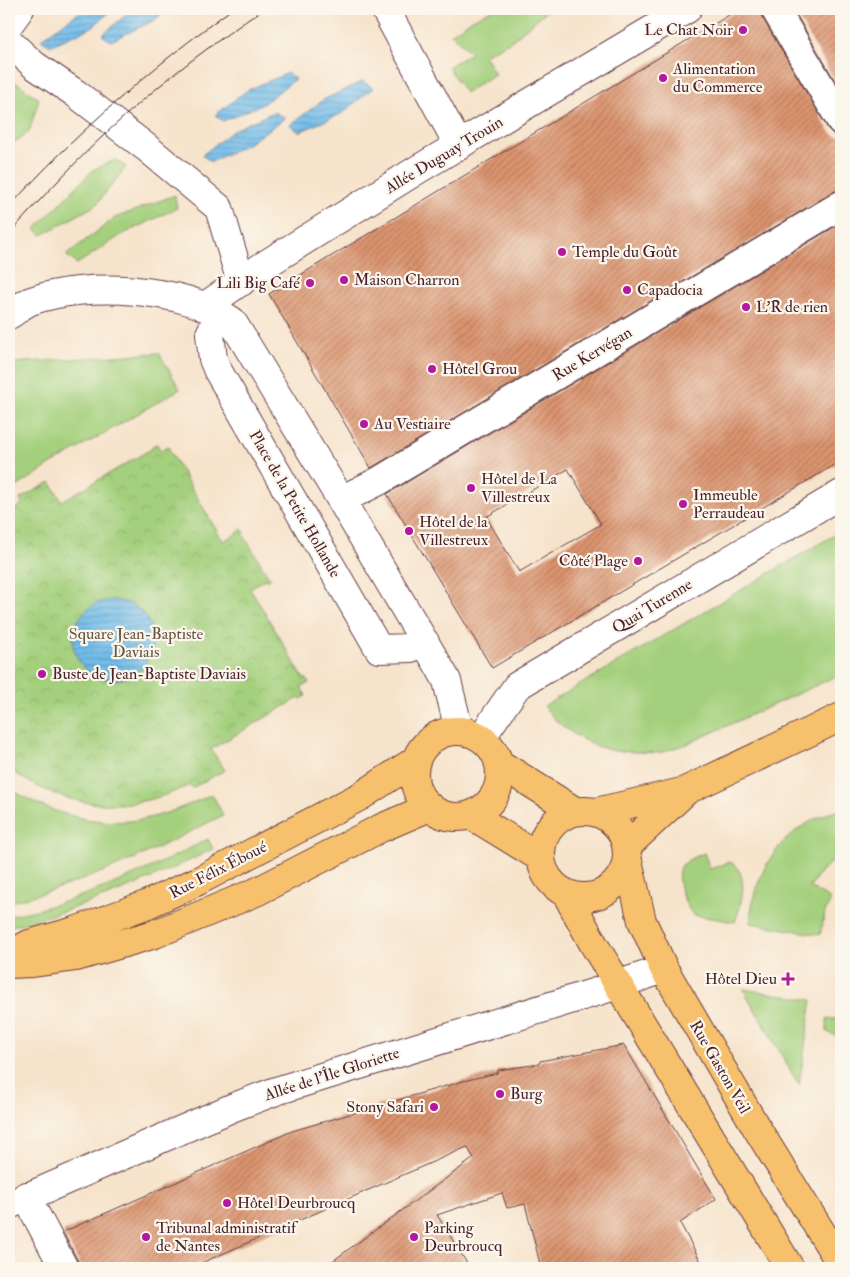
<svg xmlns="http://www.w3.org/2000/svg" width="850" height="1277" font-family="'IM FELL Double Pica',serif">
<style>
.green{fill:#a4d07d;stroke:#777854}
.park{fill:url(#park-crowns);stroke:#777854}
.water{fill:url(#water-rules);stroke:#5e6e8a}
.building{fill:url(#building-hatch);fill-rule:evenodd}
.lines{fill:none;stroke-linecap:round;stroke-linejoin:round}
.minor-casing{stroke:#643c43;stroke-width:30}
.major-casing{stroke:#643c43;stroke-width:30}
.minor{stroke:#fff;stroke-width:28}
.major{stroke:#f7c06c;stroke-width:28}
.tram{stroke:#4a1f2b;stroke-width:1}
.poi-dot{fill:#b5179e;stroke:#fbf7ec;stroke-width:2}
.labels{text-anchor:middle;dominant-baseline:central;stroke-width:4.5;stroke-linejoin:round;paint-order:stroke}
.poi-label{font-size:16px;fill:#4a1f2b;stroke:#fbf7ec;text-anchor:start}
.street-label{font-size:16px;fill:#4a1f2b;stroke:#fbf7ec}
.park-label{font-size:16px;fill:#655444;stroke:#fbf7ec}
</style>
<defs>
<pattern id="park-crowns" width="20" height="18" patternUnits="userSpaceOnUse" patternTransform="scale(1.25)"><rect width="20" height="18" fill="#a4d07d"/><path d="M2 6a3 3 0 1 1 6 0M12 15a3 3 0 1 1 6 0" fill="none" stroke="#8fb26c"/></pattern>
<pattern id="water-rules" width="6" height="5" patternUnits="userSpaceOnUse" patternTransform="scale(1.25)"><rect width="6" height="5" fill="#71bcea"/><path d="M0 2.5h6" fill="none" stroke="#5f98be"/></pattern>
<pattern id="building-hatch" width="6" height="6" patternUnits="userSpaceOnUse" patternTransform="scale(1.25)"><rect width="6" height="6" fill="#db946f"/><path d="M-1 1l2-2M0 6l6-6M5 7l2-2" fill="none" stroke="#b4785b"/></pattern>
</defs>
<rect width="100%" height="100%" fill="#fbf7ec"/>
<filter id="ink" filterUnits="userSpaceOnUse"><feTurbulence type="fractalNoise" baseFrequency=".02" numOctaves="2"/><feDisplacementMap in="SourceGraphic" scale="10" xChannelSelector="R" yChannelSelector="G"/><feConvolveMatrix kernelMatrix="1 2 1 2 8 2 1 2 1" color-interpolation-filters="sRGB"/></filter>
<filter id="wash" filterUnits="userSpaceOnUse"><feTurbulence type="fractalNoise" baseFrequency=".0096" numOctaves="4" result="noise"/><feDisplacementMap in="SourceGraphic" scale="20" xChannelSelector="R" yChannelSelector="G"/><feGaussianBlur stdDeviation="1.12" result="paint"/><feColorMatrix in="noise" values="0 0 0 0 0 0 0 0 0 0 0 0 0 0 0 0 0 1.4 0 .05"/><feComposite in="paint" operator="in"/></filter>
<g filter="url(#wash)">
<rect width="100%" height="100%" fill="#f6e3cb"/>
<path class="green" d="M494 9H549L511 41 484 55 495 74 465 93 448 67 471 53 451 34 474 18Z
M9 77 39 99 29 132 9 146Z
M115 160 126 167 96 205 42 235 35 229 93 170Z
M175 195 177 208 123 234 77 264 66 255 115 218Z
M159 353 180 389 50 465 9 492V367L12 363Z
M841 531V674L687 744 659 753 614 751 593 745 575 735 557 722 544 706Z
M9 788C47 813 98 828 144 819 168 814 190 805 212 794L223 815C154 851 85 884 9 902Z
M841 810V854L821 871 810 887 831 900 825 912 820 935 750 923C753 869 786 822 841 810Z
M208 839 213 849C148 882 80 909 9 927V916C77 903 147 871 208 839Z
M704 853 710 869 730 862C751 873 741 906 735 922L693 915C684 902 675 882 680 867L690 859Z
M743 989 812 1000 799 1085Z
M827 1018 841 1020V1038L827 1032Z"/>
<path class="park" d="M157 444 160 450 169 446V450L223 541 238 533V532L242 529 245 533 243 534 267 574 271 578 267 581 265 579 250 588 304 679 306 678 309 683 301 687 306 696 301 699 299 698 211 749 225 770 192 788 190 785C126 815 66 810 9 769V514L22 504 20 499 50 482 62 501 153 448 152 446Z"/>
<path class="water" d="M87 9H114L92 27 50 46 41 39 75 15Z
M133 9H168L153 21 111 41 102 35Z
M287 73 295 79 263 104 223 121 215 115 246 91Z
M363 81 373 88 341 114 299 132 290 125 323 100Z
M274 112 285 118 251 142 211 162 202 155 235 129Z
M73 640a40 40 0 1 1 80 0a40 40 0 1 1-80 0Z"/>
<g id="blocks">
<path class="building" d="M739 9H759L762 17 828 129 834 135 841 137V189L833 192 371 468 269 294Z
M793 9H841V91Z
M841 223V461L492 668 387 494ZM568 469 601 524 519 572 486 517Z
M624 1045 716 1199 680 1223 704 1268H541L525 1204 507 1208 502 1193 437 1215 470 1268H323L474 1158 467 1147 190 1268H80L78 1261 63 1232 292 1131 463 1081 497 1073 498 1070 539 1064 540 1061Z"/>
</g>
</g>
<g filter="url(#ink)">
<use href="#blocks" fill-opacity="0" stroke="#643c43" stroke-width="1"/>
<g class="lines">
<g class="minor-casing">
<path id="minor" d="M385 9 459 146
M775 9 841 121
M9 24 20 9
M9 42 34 65 75 93 147 148 219 208 241 282
M204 307 260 268 417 170 687 9
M220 313 210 334 213 359 218 371 379 649 411 648 425 642
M9 315C16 311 23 304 31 301 85 281 185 287 232 321L341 500 441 670 447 681 459 730
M341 500 379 481 841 205
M481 738 517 686 841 494
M26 1196 64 1268
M9 1205 234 1107 276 1091 599 991 664 969"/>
</g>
<g class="major-casing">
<path id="major" d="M414 774a43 43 0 1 1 86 0a43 43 0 1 1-86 0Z
M500 764 575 811
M541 854a43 43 0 1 1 86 0a43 43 0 1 1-86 0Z
M596 812 686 791
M471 815 541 858
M627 846 687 790 841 717
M627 856 642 921 664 969 756 1127 841 1264
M566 893 593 943 790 1268
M9 955 29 944 75 931 148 904 198 881 361 796 416 760
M9 964 33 963 76 957 155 934 256 892 381 828 430 807"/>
</g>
<use href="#minor" class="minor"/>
<use href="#major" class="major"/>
<path class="tram" d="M9 207C76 133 151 68 232 9
M9 234C46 193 84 152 126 115 169 76 216 41 264 9"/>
</g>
</g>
<g class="poi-dot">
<circle cx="743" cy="30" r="5"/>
<circle cx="663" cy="78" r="5"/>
<circle cx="562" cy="252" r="5"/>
<circle cx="344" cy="280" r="5"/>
<circle cx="310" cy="283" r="5"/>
<circle cx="627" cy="290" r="5"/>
<circle cx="746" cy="307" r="5"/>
<circle cx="432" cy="369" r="5"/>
<circle cx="364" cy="424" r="5"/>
<circle cx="471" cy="488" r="5"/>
<circle cx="683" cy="504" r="5"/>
<circle cx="409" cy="531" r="5"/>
<circle cx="638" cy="561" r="5"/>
<circle cx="42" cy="674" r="5"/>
<path d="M785.5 971.5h5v5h5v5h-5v5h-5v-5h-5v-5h5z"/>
<circle cx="500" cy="1094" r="5"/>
<circle cx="434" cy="1107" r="5"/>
<circle cx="227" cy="1203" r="5"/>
<circle cx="146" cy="1237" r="5"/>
<circle cx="414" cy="1237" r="5"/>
</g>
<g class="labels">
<g class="poi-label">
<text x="733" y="30" text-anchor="end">Le Chat Noir</text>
<text x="673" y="69">Alimentation<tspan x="673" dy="18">du Commerce</tspan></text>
<text x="572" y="252">Temple du Goût</text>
<text x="354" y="280">Maison Charron</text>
<text x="300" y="283" text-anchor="end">Lili Big Café</text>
<text x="637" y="290">Capadocia</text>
<text x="756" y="307">L'R de rien</text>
<text x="442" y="369">Hôtel Grou</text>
<text x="374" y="424">Au Vestiaire</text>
<text x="481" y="479">Hôtel de La<tspan x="481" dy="18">Villestreux</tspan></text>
<text x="693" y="495">Immeuble<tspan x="693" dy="18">Perraudeau</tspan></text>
<text x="419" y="522">Hôtel de la<tspan x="419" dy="18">Villestreux</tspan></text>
<text x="628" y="561" text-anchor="end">Côté Plage</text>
<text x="52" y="674">Buste de Jean-Baptiste Daviais</text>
<text x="777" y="979" text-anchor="end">Hôtel Dieu</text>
<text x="510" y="1094">Burg</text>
<text x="424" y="1107" text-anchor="end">Stony Safari</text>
<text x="237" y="1203">Hôtel Deurbroucq</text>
<text x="156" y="1228">Tribunal administratif<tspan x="156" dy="18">de Nantes</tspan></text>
<text x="424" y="1228">Parking<tspan x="424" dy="18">Deurbroucq</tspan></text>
</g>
<g class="street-label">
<text transform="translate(444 155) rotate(-31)">Allée Duguay Trouin</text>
<text transform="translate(592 354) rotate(-31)">Rue Kervégan</text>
<text transform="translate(295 504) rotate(60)">Place de la Petite Hollande</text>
<text transform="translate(652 606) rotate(-31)">Quai Turenne</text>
<text transform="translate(218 870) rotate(-27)">Rue Félix Éboué</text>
<text transform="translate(720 1067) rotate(60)">Rue Gaston Veil</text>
<text transform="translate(332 1074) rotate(-18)">Allée de l'Île Gloriette</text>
</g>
<g class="park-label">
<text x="136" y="634">Square Jean-Baptiste<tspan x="136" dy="18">Daviais</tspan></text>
</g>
</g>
<rect width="850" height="1277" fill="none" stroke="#fbf7ec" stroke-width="30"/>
</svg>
